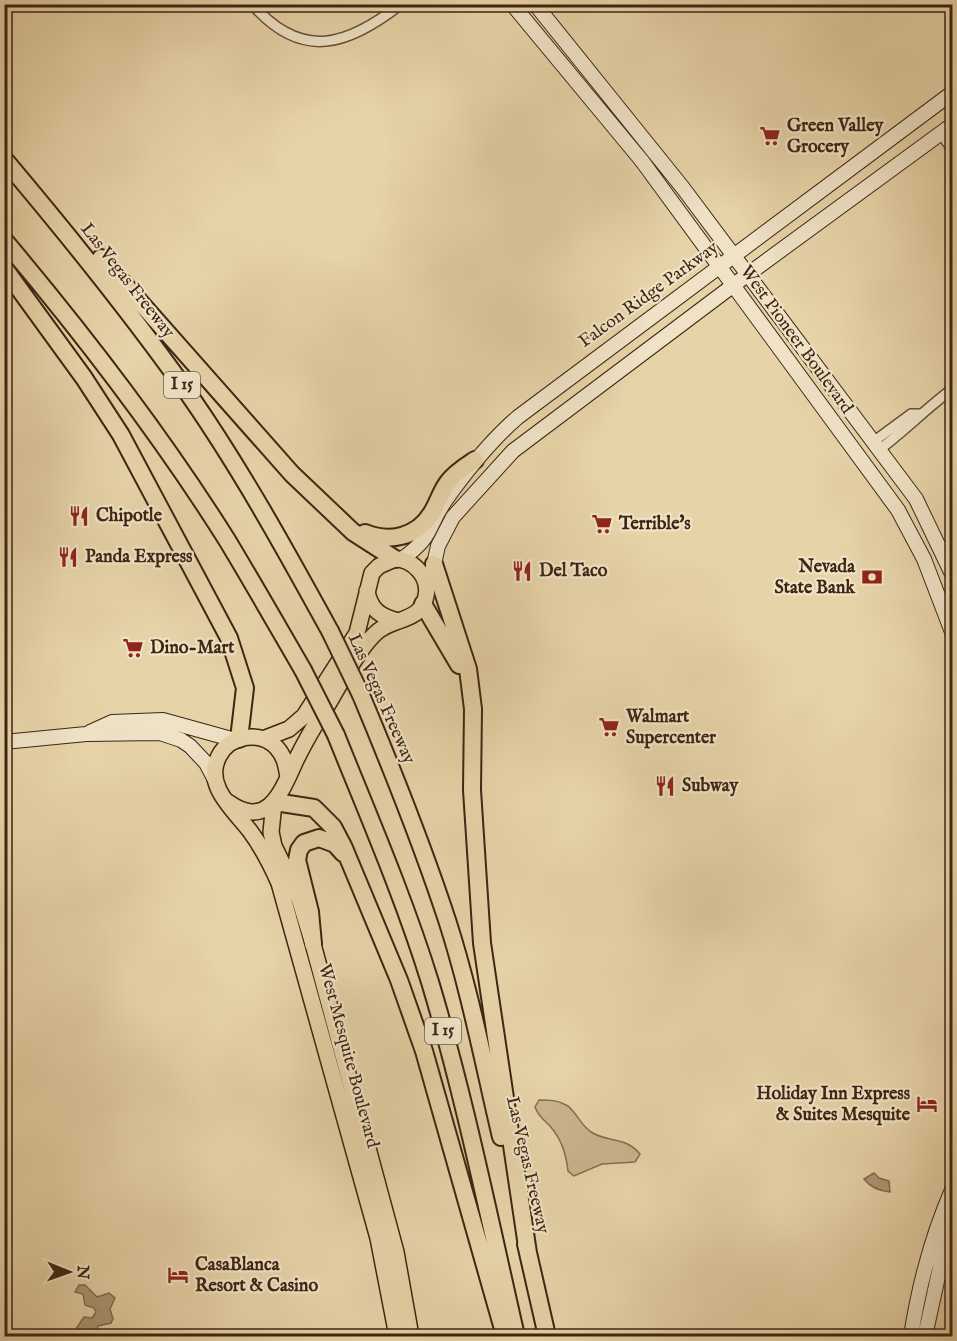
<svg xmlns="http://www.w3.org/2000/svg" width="957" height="1341" font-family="'IM FELL English',serif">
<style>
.green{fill:#cab68e;stroke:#846e50;stroke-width:1.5}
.water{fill:#ad9875;stroke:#806a4d;stroke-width:1.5}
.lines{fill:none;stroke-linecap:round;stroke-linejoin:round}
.minor-casing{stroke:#685138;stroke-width:12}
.secondary-casing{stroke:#3d2612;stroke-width:16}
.primary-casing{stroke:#3d2612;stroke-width:18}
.motorway-casing{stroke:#3d2612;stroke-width:20}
.minor{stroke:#efe2c6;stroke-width:9}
.secondary{stroke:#efe2c6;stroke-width:14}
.primary{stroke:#e7d3a8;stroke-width:15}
.motorway{stroke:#e7d3a8;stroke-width:16}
.motorway-bridge-casing{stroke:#3d2612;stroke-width:20;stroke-linecap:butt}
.motorway-bridge{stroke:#e7d3a8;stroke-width:16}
.labels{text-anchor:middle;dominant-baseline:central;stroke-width:4.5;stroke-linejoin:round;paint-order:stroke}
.shield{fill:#efe2c6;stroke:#725e48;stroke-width:1.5}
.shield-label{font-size:16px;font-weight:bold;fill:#3d2612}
.poi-label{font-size:18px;font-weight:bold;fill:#3d2612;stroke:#efe2c6;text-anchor:start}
.street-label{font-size:18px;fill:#3d2612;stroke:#efe2c6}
</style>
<rect width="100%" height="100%" fill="#e7d3a8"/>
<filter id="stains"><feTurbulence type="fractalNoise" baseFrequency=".00333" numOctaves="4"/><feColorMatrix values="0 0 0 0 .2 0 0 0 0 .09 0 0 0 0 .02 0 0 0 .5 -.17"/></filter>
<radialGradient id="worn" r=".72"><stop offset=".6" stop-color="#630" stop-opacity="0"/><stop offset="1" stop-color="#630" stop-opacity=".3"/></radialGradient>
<path class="green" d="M539 1100C550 1100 557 1100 566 1105 575 1109 580 1125 591 1132 608 1143 625 1136 640 1154L635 1162 602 1164 574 1176 568 1171C566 1154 562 1140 550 1126 544 1120 538 1116 535 1107Z"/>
<path class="water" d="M874 1173 879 1178 889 1181 890 1192C879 1191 871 1188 864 1179Z
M79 1285H85L97 1297 109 1293 115 1298 110 1309 113 1319 111 1323 98 1326 95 1336H71L84 1317 92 1318 96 1312 94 1308 85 1305 83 1294 75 1292Z"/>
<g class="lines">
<g class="minor-casing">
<path id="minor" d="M252 4C302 62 349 45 401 4
M941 134 952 149
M873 442 911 414H920
M879 450C905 430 926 409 952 389"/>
</g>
<g class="secondary-casing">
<path id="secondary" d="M512 4 642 161 898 510 924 559 952 632
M535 4 683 188 916 499 952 574
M402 559C434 536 426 529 445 501 467 470 489 442 518 417L952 93
M432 573 438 546 453 517 513 451 747 275 952 125
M90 732 112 722 163 720 235 740
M4 742 86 734 160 733 181 740 190 746 206 763 215 780
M911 1336C919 1285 931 1238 952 1190
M925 1336 944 1249 952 1227"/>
</g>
<g class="primary-casing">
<path id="primary" d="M367 591C370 610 381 617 399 621
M288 777C286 766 285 757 277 748 261 730 230 735 219 756 203 785 234 810 250 831 262 847 271 865 279 883L378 1238 397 1336
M228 802C270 832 283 787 297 758 305 742 314 726 324 711 337 690 362 641 381 629 397 618 422 620 426 596 430 577 413 559 395 559L379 566 372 573 357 633 304 716 289 729 263 739
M274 803 271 832 274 846 299 898 313 944 396 1252 411 1336"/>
</g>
<g class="motorway-casing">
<path id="motorway" d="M4 159C69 236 132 314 190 396 242 471 286 551 330 631
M4 240C84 335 161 435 227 540 253 583 278 627 303 670
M101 258 292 474 353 532 395 559
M4 268 84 378 121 435 229 638 245 688 239 739
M365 533C389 543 417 537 431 514 438 504 441 490 449 481 456 472 466 466 475 460
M434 564 468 669 473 709 472 790 482 943 528 1253
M423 604 459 665
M361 695C392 769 422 844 447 920 470 991 484 1065 501 1137
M336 735C369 817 404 898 430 982 465 1098 489 1218 516 1336
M275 802 314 808 333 827 344 848 399 980 424 1051 505 1336
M313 944 310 912 297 860 299 850 304 843 319 838 335 844 343 853
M526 1244 547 1336"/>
</g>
<use href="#minor" class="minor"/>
<use href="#secondary" class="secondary"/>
<use href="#primary" class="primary"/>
<use href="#motorway" class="motorway"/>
<g class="motorway-bridge-casing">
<path id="motorway-bridge" d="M330 631 361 695
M303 670 336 735"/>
</g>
<use href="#motorway-bridge" class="motorway-bridge"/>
</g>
<defs>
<g id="supermarket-bare" transform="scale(1.62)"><path d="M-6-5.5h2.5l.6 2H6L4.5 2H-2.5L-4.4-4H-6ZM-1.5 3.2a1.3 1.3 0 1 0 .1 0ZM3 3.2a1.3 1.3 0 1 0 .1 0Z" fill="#8f2418" stroke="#efe2c6" stroke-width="2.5" paint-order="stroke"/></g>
<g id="restaurant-bare" transform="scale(1.62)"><path d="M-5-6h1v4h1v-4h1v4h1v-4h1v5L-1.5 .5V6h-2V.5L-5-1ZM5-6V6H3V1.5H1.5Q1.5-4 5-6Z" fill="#8f2418" stroke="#efe2c6" stroke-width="2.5" paint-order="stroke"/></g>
<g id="bank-bare" transform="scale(1.62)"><path d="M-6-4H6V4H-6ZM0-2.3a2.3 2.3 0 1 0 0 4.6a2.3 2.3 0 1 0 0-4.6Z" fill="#8f2418" stroke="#efe2c6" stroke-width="2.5" paint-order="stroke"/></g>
<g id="hotel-bare" transform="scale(1.62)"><path d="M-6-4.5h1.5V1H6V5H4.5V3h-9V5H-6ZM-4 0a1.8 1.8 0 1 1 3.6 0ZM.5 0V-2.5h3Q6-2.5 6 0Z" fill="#8f2418" stroke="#efe2c6" stroke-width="2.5" paint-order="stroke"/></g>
</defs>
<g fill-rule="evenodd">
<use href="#supermarket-bare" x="770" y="136"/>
<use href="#restaurant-bare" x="79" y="516"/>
<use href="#supermarket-bare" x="602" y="524"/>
<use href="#restaurant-bare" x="68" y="557"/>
<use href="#restaurant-bare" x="522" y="571"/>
<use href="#bank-bare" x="872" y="577"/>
<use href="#supermarket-bare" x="133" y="648"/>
<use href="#supermarket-bare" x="609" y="727"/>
<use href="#restaurant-bare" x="665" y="786"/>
<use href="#hotel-bare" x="927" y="1104"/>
<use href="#hotel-bare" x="178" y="1275"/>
</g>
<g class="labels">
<g class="shield">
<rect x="164" y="372" width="36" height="26" rx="4.5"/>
<rect x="425" y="1018" width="36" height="26" rx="4.5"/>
</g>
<g class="shield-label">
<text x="182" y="385">I 15</text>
<text x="443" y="1031">I 15</text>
</g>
<g class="poi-label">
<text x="787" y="126">Green Valley<tspan x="787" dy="21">Grocery</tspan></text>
<text x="96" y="516">Chipotle</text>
<text x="619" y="524">Terrible's</text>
<text x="85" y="557">Panda Express</text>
<text x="855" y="567" text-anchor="end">Nevada<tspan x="855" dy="21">State Bank</tspan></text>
<text x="539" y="571">Del Taco</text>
<text x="150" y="648">Dino-Mart</text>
<text x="626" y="717">Walmart<tspan x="626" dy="21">Supercenter</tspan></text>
<text x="682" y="786">Subway</text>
<text x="910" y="1094" text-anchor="end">Holiday Inn Express<tspan x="910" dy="21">&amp; Suites Mesquite</tspan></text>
<text x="195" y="1265">CasaBlanca<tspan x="195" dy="21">Resort &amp; Casino</tspan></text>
</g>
<g class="street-label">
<text transform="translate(127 281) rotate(52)">Las Vegas Freeway</text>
<text transform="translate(649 295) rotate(-36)">Falcon Ridge Parkway</text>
<text transform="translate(796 340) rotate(54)">West Pioneer Boulevard</text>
<text transform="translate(381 699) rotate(66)">Las Vegas Freeway</text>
<text transform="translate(348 1056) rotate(75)">West Mesquite Boulevard</text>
<text transform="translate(527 1165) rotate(77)">Las Vegas Freeway</text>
</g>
</g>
<rect width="957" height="1341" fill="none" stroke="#e7d3a8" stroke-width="24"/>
<rect x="6" y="6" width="945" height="1329" fill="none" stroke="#3d2612" stroke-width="3"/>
<rect x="12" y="12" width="933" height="1317" fill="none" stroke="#3d2612" stroke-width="1.5"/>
<g transform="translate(69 1272) rotate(91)" stroke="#efe2c6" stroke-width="4.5" paint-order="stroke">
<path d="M0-4.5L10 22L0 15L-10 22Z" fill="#3d2612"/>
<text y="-9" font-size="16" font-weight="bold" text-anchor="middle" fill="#3d2612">N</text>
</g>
<rect width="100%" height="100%" filter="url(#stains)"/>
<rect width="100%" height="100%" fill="url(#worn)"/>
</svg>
